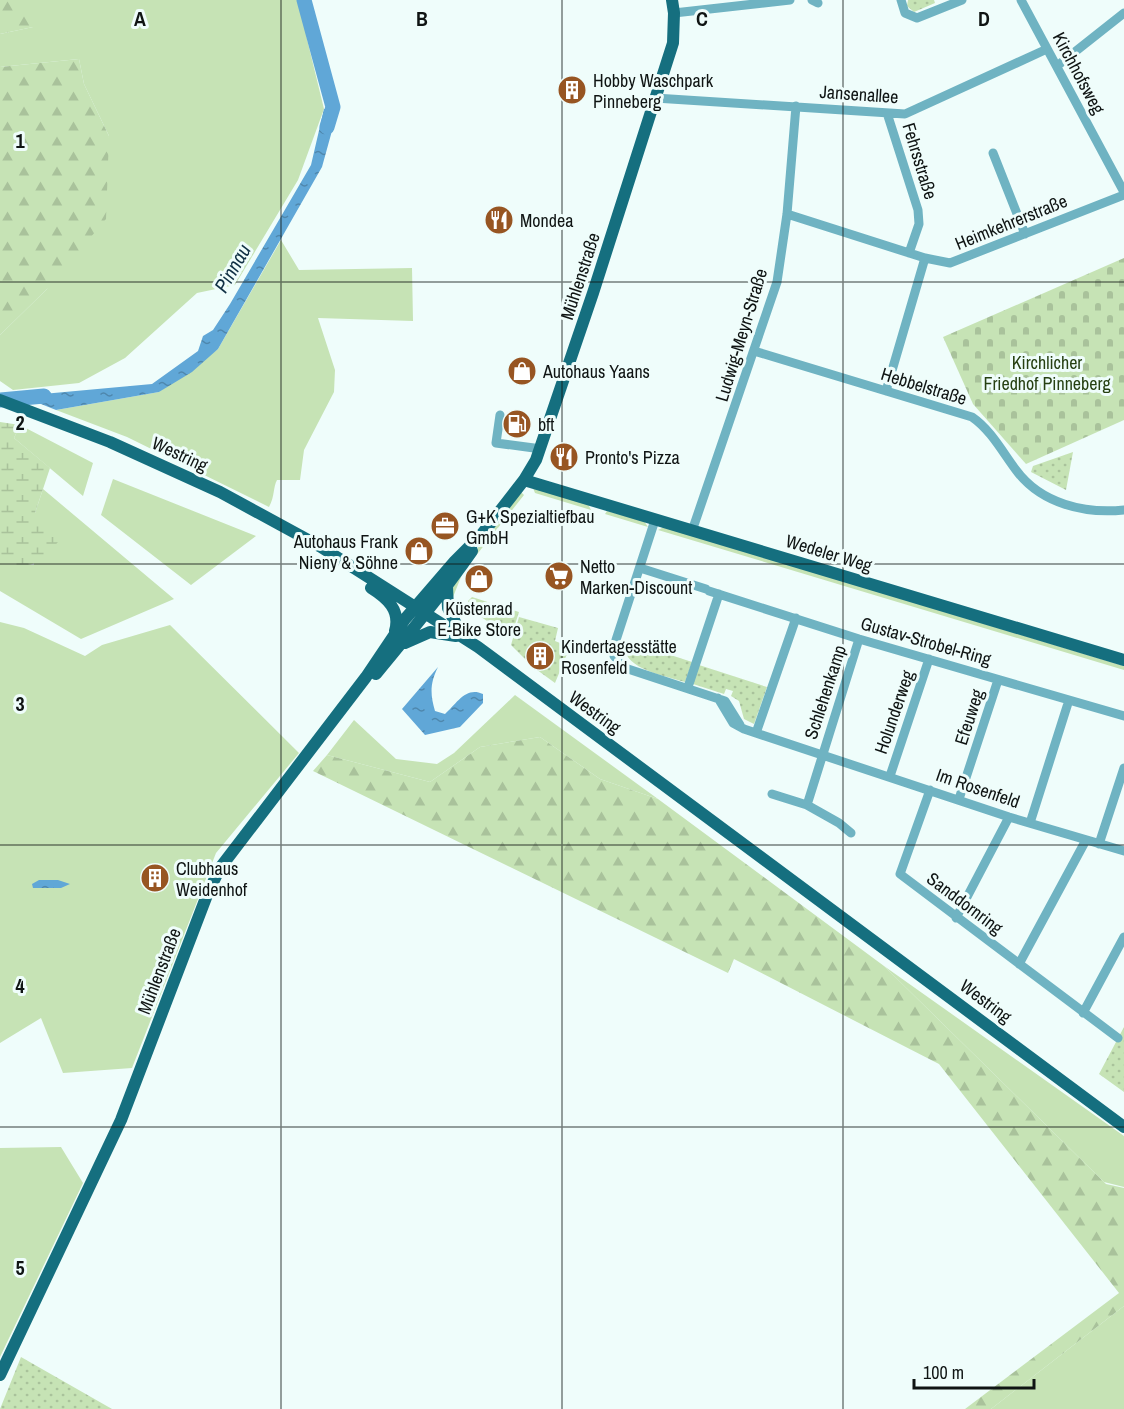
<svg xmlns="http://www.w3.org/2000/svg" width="1124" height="1409" font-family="'Archivo Narrow',sans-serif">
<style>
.grass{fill:#c6e3b5}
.forest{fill:url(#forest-firs)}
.wetland{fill:url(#wetland-marsh)}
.cemetery{fill:url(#cemetery-stones)}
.park{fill:url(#park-dots)}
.water{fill:url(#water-ripples)}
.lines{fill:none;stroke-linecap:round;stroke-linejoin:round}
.river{stroke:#60a7d7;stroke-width:15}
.minor{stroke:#6fb3c2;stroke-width:9}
.major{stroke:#156f7f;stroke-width:12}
.grid{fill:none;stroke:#0f1413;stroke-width:1.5;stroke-opacity:0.55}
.labels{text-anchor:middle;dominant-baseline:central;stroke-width:6;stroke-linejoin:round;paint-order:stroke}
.street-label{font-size:18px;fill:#0f1413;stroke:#effdfb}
.poi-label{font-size:18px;fill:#0f1413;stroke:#effdfb;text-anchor:start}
.park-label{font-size:18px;fill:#264012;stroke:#effdfb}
.water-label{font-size:20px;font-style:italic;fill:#103044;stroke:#effdfb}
.grid-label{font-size:20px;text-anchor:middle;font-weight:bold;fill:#0f1413;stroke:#effdfb;stroke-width:6;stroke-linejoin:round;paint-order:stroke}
</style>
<defs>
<pattern id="forest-firs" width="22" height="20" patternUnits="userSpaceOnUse" patternTransform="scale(1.5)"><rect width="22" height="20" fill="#c6e3b5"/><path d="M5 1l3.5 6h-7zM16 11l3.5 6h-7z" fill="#a9c29b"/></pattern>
<pattern id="wetland-marsh" width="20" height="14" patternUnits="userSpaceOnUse" patternTransform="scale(1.5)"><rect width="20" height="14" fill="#c6e3b5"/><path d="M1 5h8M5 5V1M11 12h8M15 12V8" fill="none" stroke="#a9c29b"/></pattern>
<pattern id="cemetery-stones" width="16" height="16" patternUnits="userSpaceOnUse" patternTransform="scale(1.5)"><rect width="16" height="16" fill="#c6e3b5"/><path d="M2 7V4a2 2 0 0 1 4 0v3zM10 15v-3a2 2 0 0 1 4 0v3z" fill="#a9c29b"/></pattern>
<pattern id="park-dots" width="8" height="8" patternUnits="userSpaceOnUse" patternTransform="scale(1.5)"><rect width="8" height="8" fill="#c6e3b5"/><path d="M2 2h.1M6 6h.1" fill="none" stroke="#a9c29b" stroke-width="1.8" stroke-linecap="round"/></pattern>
<pattern id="water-ripples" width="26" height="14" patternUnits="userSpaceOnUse" patternTransform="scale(1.5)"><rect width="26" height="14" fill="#60a7d7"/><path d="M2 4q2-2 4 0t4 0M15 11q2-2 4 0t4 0" fill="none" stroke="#4e87ad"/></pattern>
</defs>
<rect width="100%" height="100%" fill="#effdfb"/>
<path class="grass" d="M33 0H301L307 39 324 109 298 180 235 285 197 293 125 358 79 383 13 390 0 381V335L47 289 109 136 84 84 79 59 0 67V34L33 27Z
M281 240 299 270 412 268 413 321 318 318 335 370 334 392 304 450 300 480H277C273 487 275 496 269 507L127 437 56 410 159 392 218 349Z
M20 425 93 463 83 496 14 438Z
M113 479 256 536 191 585 101 515Z
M533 488 588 504 591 510 535 493Z
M43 489 174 599 81 639 0 591V565H34L35 513Z
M521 492 524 495 463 572 453 597 451 590 467 562Z
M607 511 644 521 648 527 605 514Z
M664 527 1124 666V670L658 530Z
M0 622 24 628 85 656 102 645 170 625 299 753 216 853 132 1068 63 1073 41 1018 0 1043Z
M515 695 658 799 600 779 540 737 480 747 430 782 327 755 354 720 396 759 437 764 454 753Z
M884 966 1124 1136V1187L1104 1182Z
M61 1147 83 1183 0 1357V1148Z
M1124 1306V1409H991Z"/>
<path class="forest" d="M0 0H33V27L0 34Z
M79 59 84 84 109 136 106 219 47 289 0 335V67Z
M540 737 600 779 658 799 884 966 1106 1184 1124 1188V1306L991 1409H965L1119 1293 939 1064 734 959 728 973 313 771 327 755 430 782 480 747Z"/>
<path class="wetland" d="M0 422 20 425 14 438 50 468 35 513 62 537C42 562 34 570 0 565Z"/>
<path class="cemetery" d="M1124 258V420L1026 464 973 404 943 337Z"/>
<path class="park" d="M908 0H934L935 3 914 12 907 6Z
M1073 452 1066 490 1031 472 1033 466Z
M472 597 519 612 511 637 472 611 468 601Z
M519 617 558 628 555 641 565 645 563 652 567 654 555 683 533 667 511 645Z
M625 640 692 662 685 682C665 675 618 669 625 640Z
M699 665 767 687 754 724 744 719 739 701 731 696 733 691 726 689 724 694 693 684Z
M1124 1027V1092L1099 1074Z
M21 1357 112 1409H0Z"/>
<path class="water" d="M324 109H338L322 167 218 349 192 372 159 392 56 410 21 396 152 384 198 351 203 336 213 330 230 304 311 165Z
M438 667C430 683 430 694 435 711L445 714C457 703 466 686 483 694V703L460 727 425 735 402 709Z
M39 880H58L70 884 61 888H33L32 884Z"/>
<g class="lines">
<path class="river" d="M304 0 333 107 327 127
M0 400 44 396"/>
<path class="minor" d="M812 0 818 3
M901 0 905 13 917 18 962 0
M1021 0 1124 192
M674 13 790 0
M1057 66 1124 13
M655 98 905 114 1047 49
M887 113 918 210 919 224 909 253
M993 153 1025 234
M787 214 925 258 950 263 1124 195
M754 351 972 417C991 430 1003 453 1016 470 1041 504 1085 514 1124 510
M886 391 925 258
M500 415 496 443 534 448
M655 520 616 640 614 656 625 668 725 701 740 725
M692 531 777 282 787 214 796 106
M640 568 706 589
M709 591 859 639 1124 716
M688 687 719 594
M718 698 733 723 744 729 1009 817 1124 851
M756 733 796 618
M890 776 929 659
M930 790 900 874 1118 1038
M772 794 807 805
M959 799 998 680
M1030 823 1069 700
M851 833 839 823 807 805 859 639
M1099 844 1124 768
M956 918 1009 817
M1019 964 1086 840
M1083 1013 1124 937"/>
<path class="major" d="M0 400 110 442 220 492 321 547 478 647 1124 1127
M524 480 1124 660
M447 587 448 608 461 634
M371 588C387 598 401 610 395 631
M405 643 430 632 456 636
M376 674C409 634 442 594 472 551
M0 1375 121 1120 207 895 220 868 366 677 405 619 455 561 482 534 524 480 536 460 593 293 673 43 674 13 672 0"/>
</g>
<path class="grid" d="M281 0V1409M562 0V1409M843 0V1409M0 282H1124M0 564H1124M0 845H1124M0 1127H1124"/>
<defs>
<g id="building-disc" transform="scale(1.5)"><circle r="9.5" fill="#975522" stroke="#effdfb"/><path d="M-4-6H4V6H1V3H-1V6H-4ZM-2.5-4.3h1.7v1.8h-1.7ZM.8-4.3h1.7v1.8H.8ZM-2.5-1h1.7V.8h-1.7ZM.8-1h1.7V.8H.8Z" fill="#fff"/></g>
<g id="restaurant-disc" transform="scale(1.5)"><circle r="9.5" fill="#975522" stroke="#effdfb"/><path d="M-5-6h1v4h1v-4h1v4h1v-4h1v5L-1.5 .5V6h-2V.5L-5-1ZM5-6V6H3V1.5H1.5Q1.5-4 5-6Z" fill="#fff"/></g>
<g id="shop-disc" transform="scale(1.5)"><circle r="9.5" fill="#975522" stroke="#effdfb"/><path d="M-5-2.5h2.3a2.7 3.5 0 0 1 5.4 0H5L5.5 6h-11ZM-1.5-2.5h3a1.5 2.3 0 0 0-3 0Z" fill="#fff"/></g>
<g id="fuel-disc" transform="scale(1.5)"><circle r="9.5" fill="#975522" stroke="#effdfb"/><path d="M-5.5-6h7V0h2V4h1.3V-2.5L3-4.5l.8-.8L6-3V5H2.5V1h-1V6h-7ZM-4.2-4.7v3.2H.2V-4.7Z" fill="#fff"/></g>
<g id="office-disc" transform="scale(1.5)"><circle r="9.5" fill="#975522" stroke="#effdfb"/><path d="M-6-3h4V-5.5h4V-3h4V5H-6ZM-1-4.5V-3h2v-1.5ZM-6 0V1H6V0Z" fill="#fff"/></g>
<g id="supermarket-disc" transform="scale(1.5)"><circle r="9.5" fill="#975522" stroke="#effdfb"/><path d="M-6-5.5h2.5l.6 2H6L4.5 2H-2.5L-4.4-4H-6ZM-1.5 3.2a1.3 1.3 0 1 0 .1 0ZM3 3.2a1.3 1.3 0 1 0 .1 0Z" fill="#fff"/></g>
</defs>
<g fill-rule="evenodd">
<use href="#building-disc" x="572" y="90"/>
<use href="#restaurant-disc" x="499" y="220"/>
<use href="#shop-disc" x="522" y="371"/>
<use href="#fuel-disc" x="517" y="424"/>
<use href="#restaurant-disc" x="564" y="457"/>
<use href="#office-disc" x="445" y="526"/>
<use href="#shop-disc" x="419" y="551"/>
<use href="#supermarket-disc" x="559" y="576"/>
<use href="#shop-disc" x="479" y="579"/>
<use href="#building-disc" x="540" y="656"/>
<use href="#building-disc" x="155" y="878"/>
</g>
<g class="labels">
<g class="street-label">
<text transform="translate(1079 73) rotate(62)">Kirchhofsweg</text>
<text transform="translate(859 94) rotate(4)">Jansenallee</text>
<text transform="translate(920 161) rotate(73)">Fehrsstraße</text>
<text transform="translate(1011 222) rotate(-22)">Heimkehrerstraße</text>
<text transform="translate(580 276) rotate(-72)">Mühlenstraße</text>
<text transform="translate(741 335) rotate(-73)">Ludwig-Meyn-Straße</text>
<text transform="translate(924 386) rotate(17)">Hebbelstraße</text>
<text transform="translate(180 454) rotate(25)">Westring</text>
<text transform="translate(829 553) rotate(17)">Wedeler Weg</text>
<text transform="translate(926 641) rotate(16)">Gustav-Strobel-Ring</text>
<text transform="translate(825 692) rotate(-72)">Schlehenkamp</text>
<text transform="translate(595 712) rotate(36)">Westring</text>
<text transform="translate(894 712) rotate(-71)">Holunderweg</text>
<text transform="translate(969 717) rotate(-72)">Efeuweg</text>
<text transform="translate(978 788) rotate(19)">Im Rosenfeld</text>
<text transform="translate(965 903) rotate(37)">Sanddornring</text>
<text transform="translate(159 971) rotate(-69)">Mühlenstraße</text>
<text transform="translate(986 1001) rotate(37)">Westring</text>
</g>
<g class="poi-label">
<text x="593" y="80">Hobby Waschpark<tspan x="593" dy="21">Pinneberg</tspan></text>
<text x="520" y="220">Mondea</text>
<text x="543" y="371">Autohaus Yaans</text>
<text x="538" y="424">bft</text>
<text x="585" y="457">Pronto's Pizza</text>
<text x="466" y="516">G+K Spezialtiefbau<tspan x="466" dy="21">GmbH</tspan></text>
<text x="398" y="541" text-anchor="end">Autohaus Frank<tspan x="398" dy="21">Nieny &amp; Söhne</tspan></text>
<text x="580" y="566">Netto<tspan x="580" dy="21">Marken-Discount</tspan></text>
<text x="479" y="608" text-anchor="middle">Küstenrad<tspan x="479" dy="21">E-Bike Store</tspan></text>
<text x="561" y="646">Kindertagesstätte<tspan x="561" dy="21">Rosenfeld</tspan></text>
<text x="176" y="868">Clubhaus<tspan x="176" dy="21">Weidenhof</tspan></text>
</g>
<g class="park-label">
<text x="1047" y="362">Kirchlicher<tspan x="1047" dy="21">Friedhof Pinneberg</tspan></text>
</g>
<g class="water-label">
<text transform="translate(232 268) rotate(-60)">Pinnau</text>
</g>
</g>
<g class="grid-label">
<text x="140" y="26">A</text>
<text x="422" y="26">B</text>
<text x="702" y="26">C</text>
<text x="984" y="26">D</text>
<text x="20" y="148">1</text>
<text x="20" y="430">2</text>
<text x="20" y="711">3</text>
<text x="20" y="993">4</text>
<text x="20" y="1275">5</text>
</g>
<path d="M914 1379v9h120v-9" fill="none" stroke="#0f1413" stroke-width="3"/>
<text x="923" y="1379" font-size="18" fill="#0f1413" stroke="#effdfb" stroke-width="4.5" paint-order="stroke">100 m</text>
</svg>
